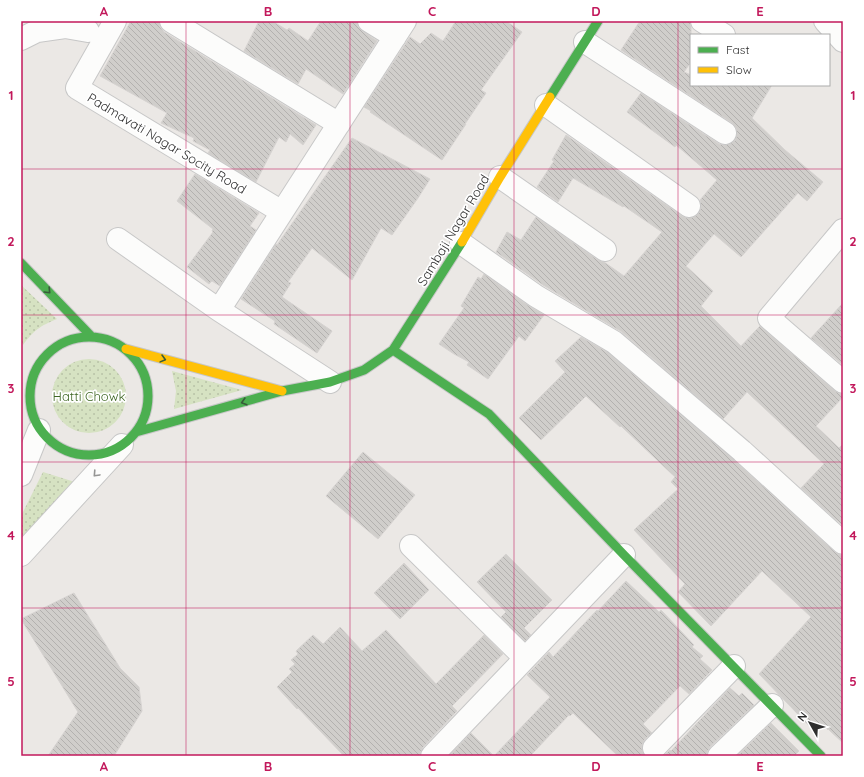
<svg xmlns="http://www.w3.org/2000/svg" width="864" height="777" font-family="Quicksand,sans-serif">
<style>
.grass{fill:url(#grass-dots)}
.building{fill:url(#building-back-hatch);stroke:#d6d3d1}
.lines{fill:none;stroke-linecap:round;stroke-linejoin:round}
.street-casing{stroke:#c7c7c7;stroke-width:24}
.fast-casing{stroke:#c7c7c7;stroke-width:11}
.slow-casing{stroke:#c7c7c7;stroke-width:11}
.street{stroke:#fcfcfb;stroke-width:22}
.fast{stroke:#4caf50;stroke-width:9}
.slow{stroke:#ffc107;stroke-width:9}
.oneway{stroke:#385b3a}
.oneway2{stroke:#959594}
.grid{fill:none;stroke:#c2185b;stroke-width:1;stroke-opacity:0.55}
.labels{text-anchor:middle;dominant-baseline:central;stroke-width:3.5;stroke-linejoin:round;paint-order:stroke}
.street-label{font-size:13px;fill:#2e2e2e;stroke:#fff}
.park-label{font-size:13px;fill:#3e6623;stroke:#fff}
.neatline{fill:none;stroke:#c2185b;stroke-width:1.5}
.grid-label{font-size:13px;text-anchor:middle;font-weight:bold;fill:#c2185b}
</style>
<defs>
<pattern id="grass-dots" width="8" height="8" patternUnits="userSpaceOnUse"><rect width="8" height="8" fill="#d6e2c2"/><path d="M2 2h.1M6 6h.1" fill="none" stroke="#b8c2a7" stroke-width="1.8" stroke-linecap="round"/></pattern>
<pattern id="building-back-hatch" width="6" height="6" patternUnits="userSpaceOnUse"><rect width="6" height="6" fill="#d0cecb"/><path d="M-1 5l2 2M0 0l6 6M5-1l2 2" fill="none" stroke="#b3b1af"/></pattern>
</defs>
<rect width="100%" height="100%" fill="#ebe8e5"/>
<path class="grass" d="M21 285 57 319C40 326 34 330 23 345L21 340Z
M52 396a37 37 0 1 1 74 0a37 37 0 1 1-74 0Z
M172 371 242 390 174 409 176 391Z
M43 472 78 483 21 544V516Z"/>
<path class="building" d="M131 21H159L160 27 164 32 316 125 303 145 290 134 286 142 279 137 256 182 208 153 210 150 193 141 194 138 161 123 167 113 100 76Z
M259 21H272L287 30 289 28 308 41 321 21H357L358 27 362 31 377 41 343 94 306 69 298 84 244 51Z
M456 21H506L522 32 481 90 486 93 465 124H466L442 160 370 112 371 111 364 107 410 37 420 44 431 33 443 41Z
M640 21H690L691 27V62L684 72 691 75V85H772L752 118 785 150 823 182 807 201 798 193 741 257 714 234 686 266 713 291 701 306 741 346 760 326 835 391 840 394H843V397L816 426 839 448 843 444V526L801 488 824 464 747 392 723 419 622 332 543 285 496 252 507 232 521 240 536 217 598 260 604 262 624 276 662 232 624 206 623 207 573 178 558 202 537 187 554 161 552 160 566 135 682 216 687 218 694 217 699 213 701 207 700 200 717 180 676 145 675 147 627 112 641 93 719 144 724 145 730 144 735 140 737 134 736 128 732 123 621 50Z
M352 138 430 179 418 198 392 235 381 228 352 280 312 248 288 282 291 283 282 297 332 331 317 353 274 324 275 321 241 299 276 244 277 245Z
M195 174 259 213 250 226 256 230 220 286 212 281 209 284 187 267 213 232 212 231 213 229 177 201Z
M484 274 529 306 544 315 525 341 519 336 488 379 467 365 469 362 454 354 439 344 464 308 461 306 478 277 481 279Z
M843 303V365L811 338Z
M581 337 607 352 734 460 835 552 840 555H843V743L828 729V730L823 725 816 733 759 674 811 617 762 571 711 626 678 592 685 584 634 530 678 489 671 482 675 477 621 426 620 427 586 396 541 440 519 418 565 372 555 361Z
M363 452 415 495 378 539 326 496Z
M506 554 552 600 524 628 531 635 525 641 501 617 506 612 477 582Z
M404 563 429 590 400 619 374 593Z
M626 581 659 612 661 610 694 645 692 647 703 656 700 659 712 670 689 694 680 686 643 724 652 733 645 739 642 745V751L645 756H618L573 713 570 716 569 715 530 756H449L471 733 494 756 550 697 527 675 549 652 553 657 597 610 598 611Z
M74 593 120 668 139 687 142 711 114 756H48L78 712 21 619Z
M340 627 362 651 386 630 436 684 484 635 503 654 452 706 457 711 423 747 420 753V756H344L298 708 297 709 277 687 292 672 289 669 295 664 291 660 298 654 296 651 313 635 323 644Z
M730 688 739 696 742 693 754 705 710 747 707 752V756H664L670 750 671 751Z
M771 723 799 751 794 756H737Z"/>
<g class="lines">
<g class="street-casing">
<path id="street" d="M115 21 77 88 282 212
M171 21 339 124
M369 21 395 37
M702 21 724 35
M825 21 843 41
M21 39 37 31 65 27 88 31
M585 42 725 133
M546 105 689 206
M500 177 605 250
M843 230 769 318 843 382
M118 239 219 310 330 382
M461 243 536 296 614 342 742 451 843 543
M219 310 405 21
M21 475 39 430
M411 546 525 658
M21 555 122 445
M654 748 734 666
M432 756 624 555
M719 756 772 705"/>
</g>
<g class="fast-casing">
<path id="fast" d="M550 97 598 21
M21 263 91 336
M30 396a59 59 0 1 1 118 0a59 59 0 1 1-118 0Z
M393 350 489 414 624 555 821 756
M136 432 282 391 330 382 364 370 393 350 462 242"/>
</g>
<g class="slow-casing">
<path id="slow" d="M462 242 500 177 550 97
M126 349 282 391"/>
</g>
<use href="#street" class="street"/>
<use href="#fast" class="fast"/>
<use href="#slow" class="slow"/>
</g>
<defs><path id="oneway-chevron" d="M-2-3.5L2.5 0L-2 3.5" fill="none" stroke-width="1.6" stroke-linecap="round" stroke-linejoin="round"/></defs>
<g class="oneway">
<use href="#oneway-chevron" transform="translate(48 291) rotate(46)"/>
<use href="#oneway-chevron" transform="translate(163 359) rotate(15)"/>
<use href="#oneway-chevron" transform="translate(244 402) rotate(164)"/>
</g>
<use class="oneway2" href="#oneway-chevron" transform="translate(96 474) rotate(133)"/>
<path class="grid" d="M186 21V756M350 21V756M514 21V756M678 21V756M21 169H843M21 315H843M21 462H843M21 608H843"/>
<g class="labels">
<g class="street-label">
<text transform="translate(167 143) rotate(31)">Padmavati Nagar Socity Road</text>
<text transform="translate(453 230) rotate(-59)">Sambaji Nagar Road</text>
</g>
<g class="park-label">
<text x="89" y="396">Hatti Chowk</text>
</g>
</g>
<rect width="864" height="777" fill="none" stroke="#ffffff" stroke-width="44"/>
<rect x="690" y="34" width="140" height="52" fill="#ffffff" stroke="#ababab"/>
<rect x="698" y="47" width="20" height="6" fill="#4caf50" stroke="#ababab"/>
<text x="726" y="54" font-size="12" fill="#2e2e2e">Fast</text>
<rect x="698" y="67" width="20" height="6" fill="#ffc107" stroke="#ababab"/>
<text x="726" y="74" font-size="12" fill="#2e2e2e">Slow</text>
<g transform="translate(810 723) rotate(309)" stroke="#ffffff" stroke-width="3" paint-order="stroke">
<path d="M0-3L7 15L0 10L-7 15Z" fill="#2e2e2e"/>
<text y="-6" font-size="11" font-weight="bold" text-anchor="middle" fill="#2e2e2e">N</text>
</g>
<rect x="22" y="22" width="820" height="733" class="neatline"/>
<g class="grid-label">
<text x="104" y="16">A</text>
<text x="268" y="16">B</text>
<text x="432" y="16">C</text>
<text x="596" y="16">D</text>
<text x="760" y="16">E</text>
<text x="11" y="100">1</text>
<text x="853" y="100">1</text>
<text x="11" y="246">2</text>
<text x="853" y="246">2</text>
<text x="11" y="393">3</text>
<text x="853" y="393">3</text>
<text x="11" y="540">4</text>
<text x="853" y="540">4</text>
<text x="11" y="686">5</text>
<text x="853" y="686">5</text>
<text x="104" y="771">A</text>
<text x="268" y="771">B</text>
<text x="432" y="771">C</text>
<text x="596" y="771">D</text>
<text x="760" y="771">E</text>
</g>
</svg>
